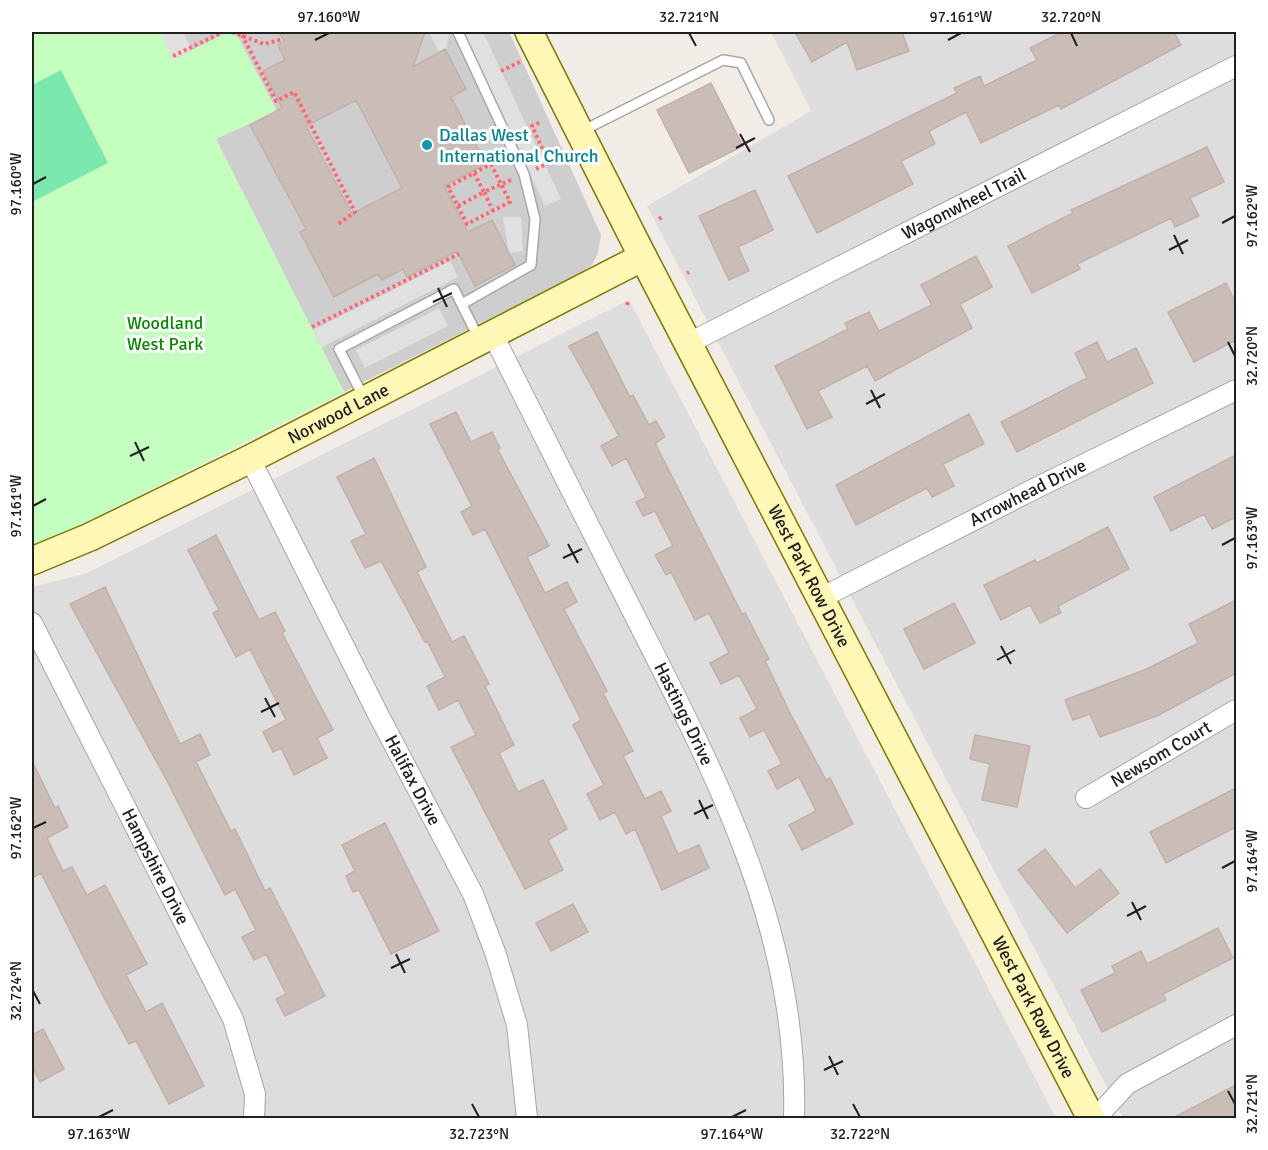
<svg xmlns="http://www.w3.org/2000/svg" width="1268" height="1150" font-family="Signika,sans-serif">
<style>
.residential{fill:#dedddd}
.religious{fill:#cecece}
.park{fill:#c4ffbf}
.pitch{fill:#7ce8ad}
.parking{fill:#e0e0e0}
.building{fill:#cabdb8;stroke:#c5afa6;stroke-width:1.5;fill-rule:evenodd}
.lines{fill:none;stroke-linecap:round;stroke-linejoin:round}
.lane-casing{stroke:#a7a7a7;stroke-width:12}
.street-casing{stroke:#a7a7a7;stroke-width:22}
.secondary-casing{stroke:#7e7800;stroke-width:30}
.path{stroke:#ff6972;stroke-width:4;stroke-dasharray:3 3;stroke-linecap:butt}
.lane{stroke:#fff;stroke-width:9}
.street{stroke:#fff;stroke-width:20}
.secondary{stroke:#fff7b6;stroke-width:27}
.ticks{fill:none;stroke:#202020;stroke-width:2}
.culture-dot{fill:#0f9aa8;stroke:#fff;stroke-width:2}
.labels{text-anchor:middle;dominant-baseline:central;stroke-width:6;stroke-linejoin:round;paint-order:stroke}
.culture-label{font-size:18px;fill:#0d838f;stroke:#fff;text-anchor:start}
.street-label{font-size:18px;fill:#202020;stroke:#fff}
.park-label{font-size:18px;fill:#0b8601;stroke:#fff}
.neatline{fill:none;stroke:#202020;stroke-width:2}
.ticks-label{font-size:15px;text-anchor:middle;fill:#202020}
</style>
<rect width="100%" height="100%" fill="#f2ece6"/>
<path class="residential" d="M771 32H1236V1118H1123L647 206 811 111Z
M629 300 1056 1118H32V587L87 573Z"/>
<path class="religious" d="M160 32H509L601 235 598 253 592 265 582 272 344 392Z"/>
<path class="park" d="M32 32H160L175 59 227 32 238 37 277 111 216 139 344 392 95 518 59 535 32 544Z"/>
<path class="pitch" d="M61 70 108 163 32 202V85Z"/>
<path class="parking" d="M160 32H183L192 50 174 59Z
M429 32H449L446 52 444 49 439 52Z
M464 32H483L561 199 545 206Z
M503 217H521L523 251 509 253Z
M450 261 458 277 322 347 313 330Z
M439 308 448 326 365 368 356 350Z"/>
<path class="building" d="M279 32H425L413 67 445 49 466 89 451 97 486 164 444 186 468 232 492 220 515 265 475 286 457 251 407 277 403 269 382 280 378 274 334 297 300 232 306 229 250 125 282 108 263 71 285 60 278 45 284 41ZM356 100 402 188 352 214 306 126Z
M795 32H902L909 51 857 70 847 42 812 62Z
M1062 32H1174L1181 45 1061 109 1059 105 981 143 966 112 929 131 935 144 901 161 913 184 817 233 788 176 957 93 954 88 980 76 984 86 1037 60 1030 48Z
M711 83 743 146 689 173 657 110Z
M1207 147 1224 182 1190 198 1199 216 1175 227 1171 218 1077 264 1080 269 1032 293 1008 246 1073 213 1071 210Z
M755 190 773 230 738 247 749 271 729 280 699 216Z
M976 256 992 287 960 304 972 328 875 381 867 366 818 391 832 417 807 429 775 366 848 329 845 323 869 312 879 331 932 305 921 285Z
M1226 283 1236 304V340L1194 362 1168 312Z
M597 332 630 397 633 395 649 425 656 421 665 437 655 443 742 614 745 613 769 659 765 661 791 715 826 780 830 778 853 824 802 850 789 825 816 811 799 777 777 789 768 771 782 764 764 730 750 737 740 718 757 709 739 675 721 684 710 663 729 653 709 613 695 620 671 572 666 575 655 555 673 546 655 511 643 516 636 502 646 497 626 458 612 466 601 446 619 436 569 346Z
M1097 342 1107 362 1136 348 1153 383 1017 452 1001 422 1087 378 1075 353Z
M456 412 471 442 492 432 500 448 498 450 549 546 527 557 545 593 567 582 577 602 564 609 607 691 603 693 633 751 623 756 645 799 661 791 671 811 661 816 678 854 699 845 709 868 662 890 635 829 626 834 615 812 600 820 587 794 604 785 573 725 581 720 485 529 473 535 461 512 472 506 430 424Z
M969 414 984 444 943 464 954 486 932 497 927 488 856 525 836 485Z
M1236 455V517L1212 529 1204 514 1171 531 1154 497Z
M374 458 426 567 417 572 452 642 464 636 489 684 485 686 514 745 499 753 518 792 543 780 567 829 548 840 563 870 525 889 451 747 476 735 458 700 439 710 427 686 445 677 427 641 425 642 381 561 365 568 351 541 366 534 337 477Z
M1108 527 1129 569 1058 606 1061 613 1040 623 1030 605 1001 620 984 585 1035 560 1037 563Z
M216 535 259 620 275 612 285 631 282 633 333 730 317 738 327 758 294 775 281 748 273 752 263 732 286 720 250 649 236 657 213 613 219 610 188 550Z
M105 587 180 744 200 734 210 755 196 762 231 831 235 829 265 891 270 888 325 996 285 1016 276 999 286 994 266 954 254 960 242 937 256 930 235 889 225 895 165 777 70 604Z
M1236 600V673L1159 715 1100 737 1090 714 1073 720 1065 700 1147 669 1198 643 1189 624Z
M954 603 975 643 924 669 904 629Z
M975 735 1030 746 1017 807 982 800 990 764 970 759Z
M32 761 55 808 58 806 68 827 47 838 63 871 72 867 87 895 105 885 147 964 126 975 146 1012 162 1003 204 1086 169 1104 136 1041 129 1044 99 988 41 873 32 878Z
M1236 788V827L1166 863 1150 832Z
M385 823 439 931 391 954 359 890 353 892 346 876 355 871 342 845Z
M1045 849 1075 888 1100 869 1119 893 1067 933 1018 870Z
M573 904 588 932 551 951 536 923Z
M1218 928 1233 958 1163 994 1166 1000 1102 1032 1081 990 1115 973 1112 966 1141 951 1147 964Z
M43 1029 64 1069 40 1082 32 1066V1035Z
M1236 1085V1119H1171Z"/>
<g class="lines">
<g class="lane-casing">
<path id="lane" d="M458 32 524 174 535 219 531 265 462 304
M582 131 723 60 741 63 769 120
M364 398 339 349 454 289 479 339"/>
</g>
<g class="street-casing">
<g id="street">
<path id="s1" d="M493 335C541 432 591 529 640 626 721 785 799 936 794 1118"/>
<path id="s2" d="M689 343 1236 66"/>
<path id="s3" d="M250 459 379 716 473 894 495 952 517 1025 527 1118"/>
<path id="s4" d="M821 598 1042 485 1236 390"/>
<path id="s5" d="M32 623 233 1019 255 1094 254 1118"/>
<path id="s6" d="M1086 798 1236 710"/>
<path d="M1096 1118 1127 1084 1236 1025"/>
</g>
</g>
<g class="secondary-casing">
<g id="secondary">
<path id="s7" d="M529 32 643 257 1091 1118"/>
<path id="s8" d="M32 561 90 537 250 459 643 257"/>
</g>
</g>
<path class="path" d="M232 32 264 44 283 39
M242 35 276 101 294 92 355 212 338 224
M173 56 223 32
M501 71 520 62
M491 164 510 202 467 224 448 187Z
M536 169 549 163 532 126 541 122
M474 173 484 192 513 179
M458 206 484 192 493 211
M659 219 662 217
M32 229V232
M687 273 689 272
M627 305 628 302
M312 327 459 254"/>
<use href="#lane" class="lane"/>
<use href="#street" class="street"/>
<use href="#secondary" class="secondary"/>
</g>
<path class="ticks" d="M689 33 696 46M1071 33 1077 46M315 40 329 33M948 40 961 33M740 134 750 152M736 148 755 138M33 184 46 177M1222 223 1235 216M1174 235 1183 254M1169 250 1188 240M438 288 447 307M433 302 452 293M1228 342 1235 356M871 390 880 408M866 404 885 394M135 442 144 461M130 456 149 447M33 506 46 499M568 544 578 563M1222 545 1235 538M563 558 582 549M1001 646 1011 664M997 660 1015 650M265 698 275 717M261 712 279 703M699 800 708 819M694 814 713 805M33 828 46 822M1222 868 1235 861M1132 902 1141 920M1127 916 1146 906M396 954 405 973M391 968 410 959M33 991 40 1004M829 1056 838 1075M824 1070 843 1061M1228 1091 1235 1104M472 1104 479 1117M853 1104 860 1117M99 1117 113 1110M732 1117 746 1110"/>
<circle class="culture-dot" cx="427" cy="145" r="6"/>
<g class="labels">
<g class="culture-label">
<text x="439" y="135">Dallas West<tspan x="439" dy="21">International Church</tspan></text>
</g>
<g class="street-label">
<text stroke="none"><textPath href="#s2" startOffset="308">Wagonwheel Trail</textPath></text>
<text stroke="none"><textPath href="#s8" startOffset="340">Norwood Lane</textPath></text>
<text stroke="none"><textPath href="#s4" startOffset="232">Arrowhead Drive</textPath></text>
<text stroke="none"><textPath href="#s7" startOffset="612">West Park Row Drive</textPath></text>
<text stroke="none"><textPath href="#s1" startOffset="424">Hastings Drive</textPath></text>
<text stroke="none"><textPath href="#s6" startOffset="87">Newsom Court</textPath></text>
<text stroke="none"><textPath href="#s3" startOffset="360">Halifax Drive</textPath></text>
<text stroke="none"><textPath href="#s5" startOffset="273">Hampshire Drive</textPath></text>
<text stroke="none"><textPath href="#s7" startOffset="1098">West Park Row Drive</textPath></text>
</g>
<g class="park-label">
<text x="165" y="323">Woodland<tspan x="165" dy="21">West Park</tspan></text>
</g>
</g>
<rect width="1268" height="1150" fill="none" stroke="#ffffff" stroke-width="66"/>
<rect x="33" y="33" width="1202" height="1084" class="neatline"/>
<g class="ticks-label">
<text x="329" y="22">97.160°W</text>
<text x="689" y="22">32.721°N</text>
<text x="961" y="22">97.161°W</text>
<text x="1071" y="22">32.720°N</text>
<text transform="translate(16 184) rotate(-90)" y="5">97.160°W</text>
<text transform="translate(1252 216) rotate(-90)" y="5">97.162°W</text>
<text transform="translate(1252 356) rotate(-90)" y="5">32.720°N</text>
<text transform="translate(16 506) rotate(-90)" y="5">97.161°W</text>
<text transform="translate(1252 538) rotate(-90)" y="5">97.163°W</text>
<text transform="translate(16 828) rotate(-90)" y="5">97.162°W</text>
<text transform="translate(1252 861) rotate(-90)" y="5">97.164°W</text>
<text transform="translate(16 991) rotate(-90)" y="5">32.724°N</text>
<text transform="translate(1252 1104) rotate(-90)" y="5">32.721°N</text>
<text x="99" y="1139">97.163°W</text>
<text x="479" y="1139">32.723°N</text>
<text x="732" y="1139">97.164°W</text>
<text x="860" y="1139">32.722°N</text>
</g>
</svg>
